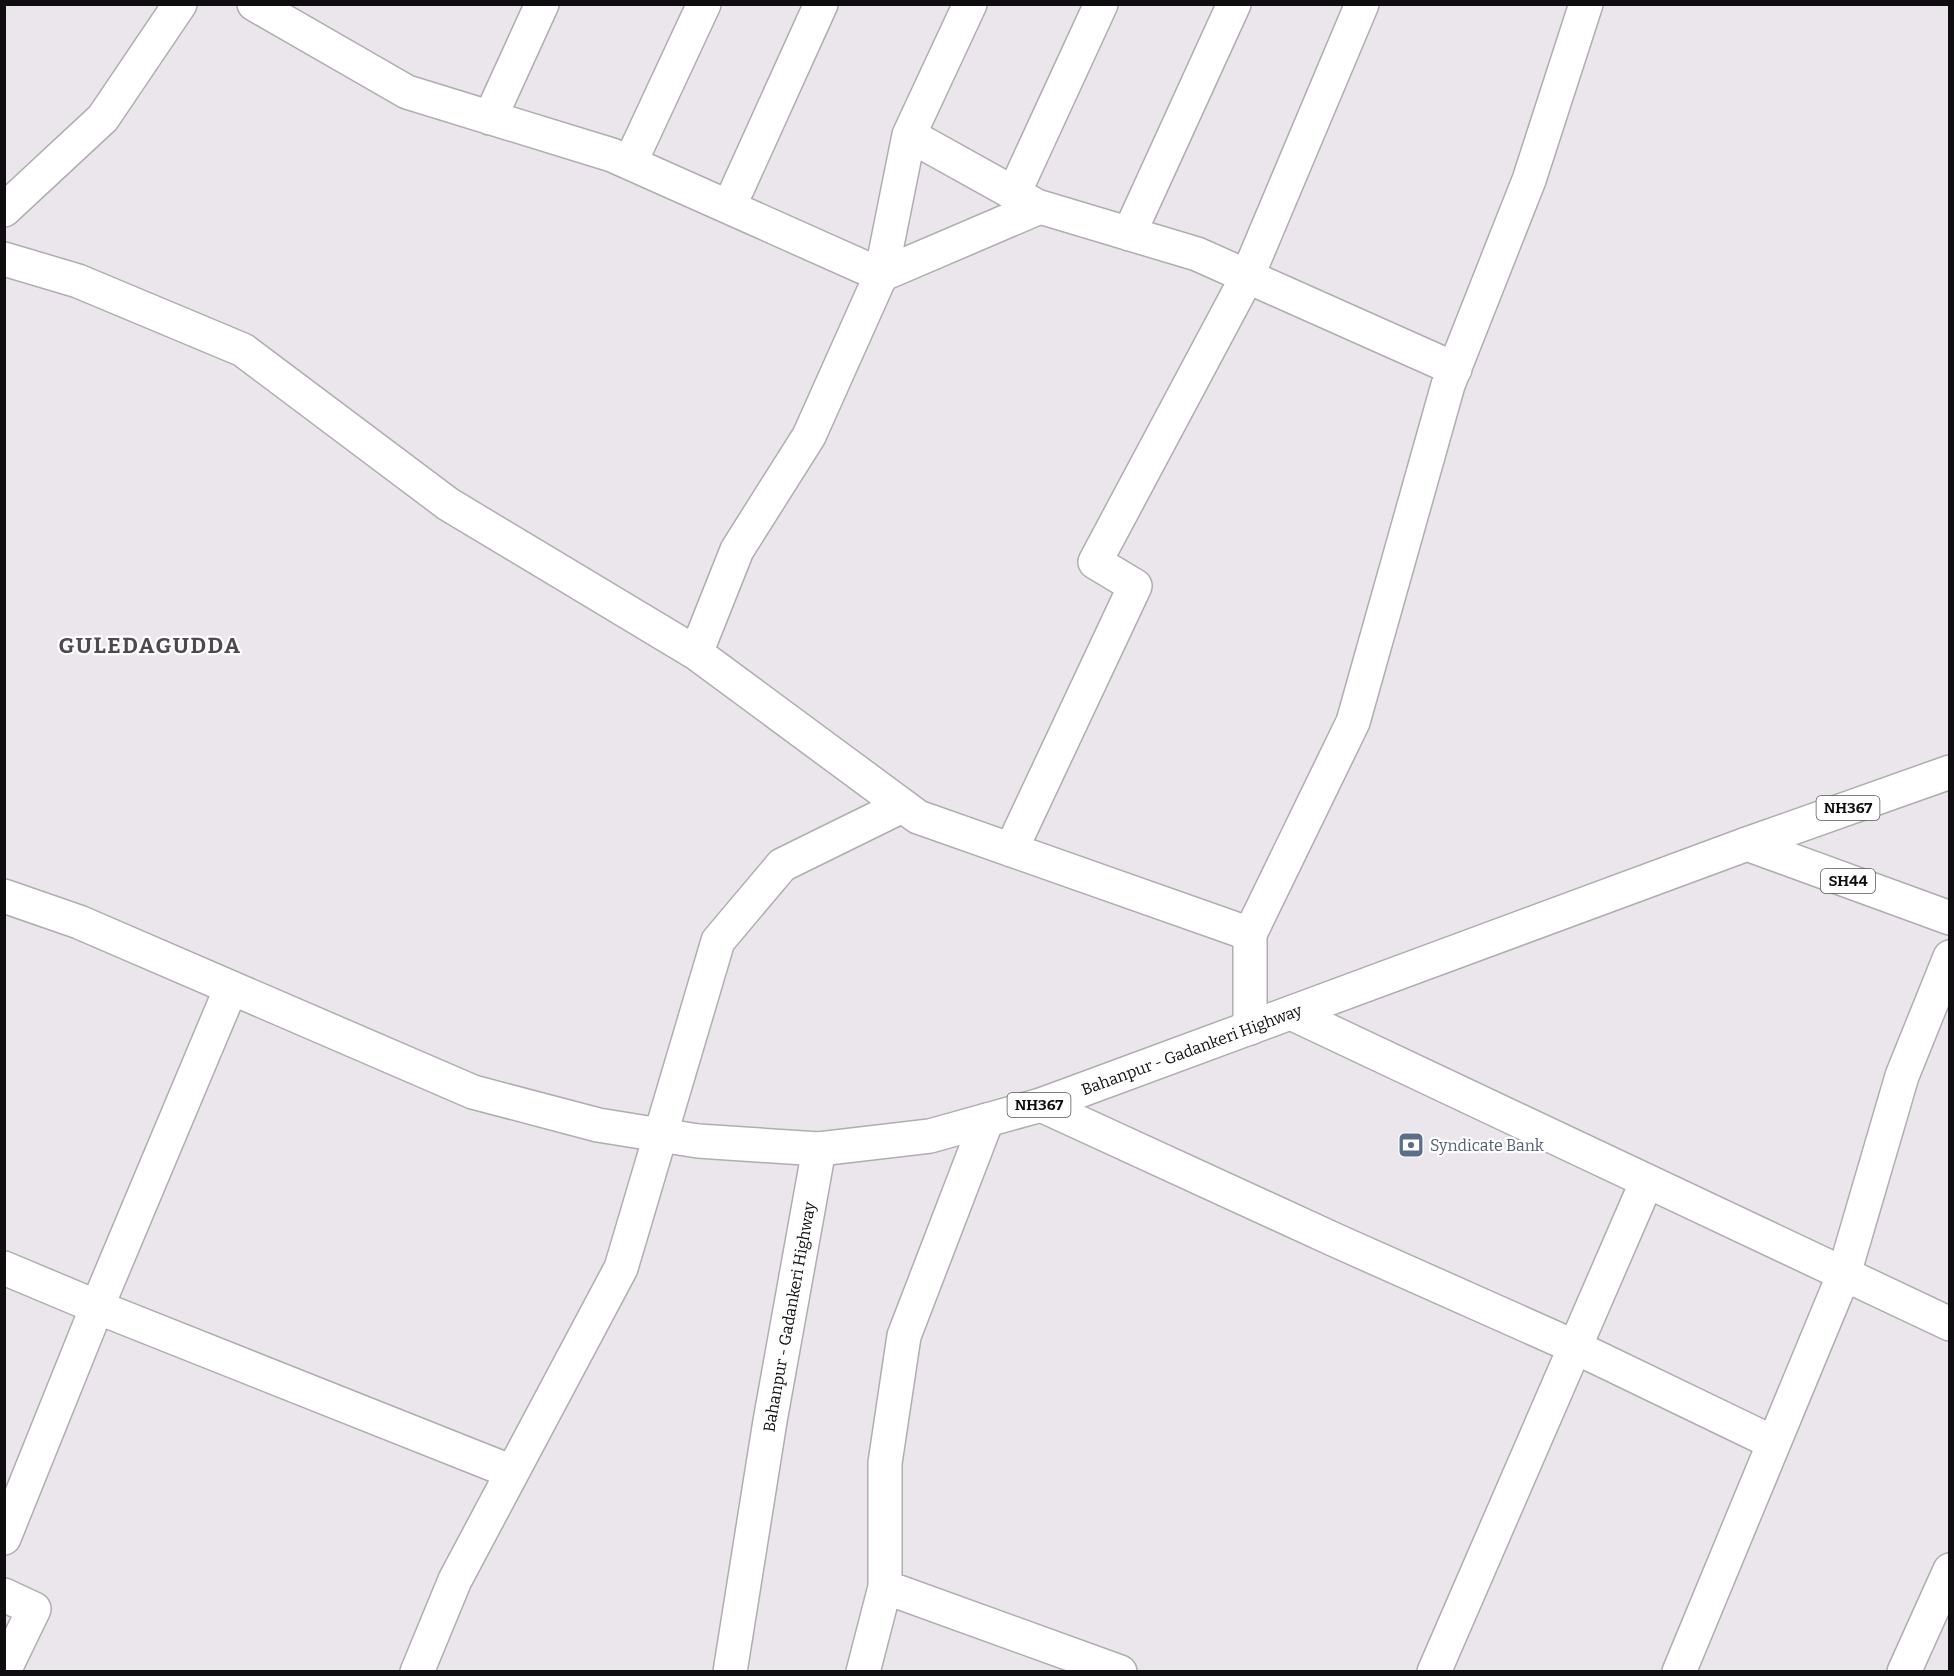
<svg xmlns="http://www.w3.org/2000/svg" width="1954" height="1676" font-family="Bitter,serif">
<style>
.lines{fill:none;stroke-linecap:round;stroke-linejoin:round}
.minor-casing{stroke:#b1acb2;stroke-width:36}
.tertiary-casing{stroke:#b1acb2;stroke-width:36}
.primary-casing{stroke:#b1acb2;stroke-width:36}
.trunk-casing{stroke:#b1acb2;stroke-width:36}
.minor{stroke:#fff;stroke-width:33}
.tertiary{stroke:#fff;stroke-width:33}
.primary{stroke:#fff;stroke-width:33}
.trunk{stroke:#fff;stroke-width:33}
.labels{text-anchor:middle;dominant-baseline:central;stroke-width:4.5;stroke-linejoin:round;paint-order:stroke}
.shield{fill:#fff;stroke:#575657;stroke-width:1.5}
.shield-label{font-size:15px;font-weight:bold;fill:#0f0d0f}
.street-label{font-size:16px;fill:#0f0d0f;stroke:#fff}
.service-label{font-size:16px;fill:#4e5e75;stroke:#fff;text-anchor:start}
.district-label{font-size:22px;font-weight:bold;letter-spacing:1.5px;fill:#4d494e;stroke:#fff}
</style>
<rect width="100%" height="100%" fill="#ebe6ec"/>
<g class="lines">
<g class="minor-casing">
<path id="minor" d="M254 4 407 92 612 155 881 275 809 436 737 550 696 653
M970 4 909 135 881 275 1040 207 1197 254 1455 369
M490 118 542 4
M909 135 1033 204
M630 163 704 4
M1014 193 1101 4
M729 207 821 4
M4 210 103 118 180 4
M1129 234 1234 4
M4 259 78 281 243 350 448 504 696 653 918 817 1250 934
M1011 850 1135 586 1095 562 1247 277 1362 4
M1291 1013 1950 1324
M1250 1028V934L1353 722 1448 385 1529 180 1586 4
M1041 1105 1335 1240 1575 1347 1774 1443
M987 1120 904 1336 885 1463V1587L1120 1672
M4 1268 97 1307 512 1472
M4 1538 97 1307 231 988
M4 1595 34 1609 4 1671
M417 1672 455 1580 621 1268 718 941 782 865 902 806
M863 1672 885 1587
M1434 1672 1647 1181
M1679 1672 1844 1274 1902 1076 1950 957
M1904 1672 1950 1570"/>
</g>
<g class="tertiary-casing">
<path id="tertiary" d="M4 896 79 922 473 1092 598 1125 660 1135 698 1141 819 1149"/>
</g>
<g class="primary-casing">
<path id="primary" d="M1747 844 1950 918"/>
</g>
<g class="trunk-casing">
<g id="trunk">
<path id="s1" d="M730 1672 770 1421 819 1149 930 1136 1041 1105 1747 844 1950 772"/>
</g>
</g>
<use href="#minor" class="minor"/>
<use href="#tertiary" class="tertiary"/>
<use href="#primary" class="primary"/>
<use href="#trunk" class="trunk"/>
</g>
<defs>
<g id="bank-square" transform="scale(1.35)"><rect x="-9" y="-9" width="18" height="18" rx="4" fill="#5c6f8a" stroke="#fff"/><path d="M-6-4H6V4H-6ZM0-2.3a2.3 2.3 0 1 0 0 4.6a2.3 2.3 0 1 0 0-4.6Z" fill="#fff"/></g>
</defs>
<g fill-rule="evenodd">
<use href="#bank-square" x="1411" y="1145"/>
</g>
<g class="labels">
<g class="shield">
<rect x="1816.5" y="796" width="63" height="24" rx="4.5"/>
<rect x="1821" y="869" width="54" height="24" rx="4.5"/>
<rect x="1007.5" y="1093" width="63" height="24" rx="4.5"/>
</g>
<g class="shield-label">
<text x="1848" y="808">NH367</text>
<text x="1848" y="881">SH44</text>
<text x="1039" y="1105">NH367</text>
</g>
<g class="street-label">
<text stroke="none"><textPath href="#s1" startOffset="918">Bahanpur - Gadankeri Highway</textPath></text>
<text stroke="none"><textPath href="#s1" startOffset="360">Bahanpur - Gadankeri Highway</textPath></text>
</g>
<g class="service-label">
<text x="1430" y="1145">Syndicate Bank</text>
</g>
<g class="district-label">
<text x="150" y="645">GULEDAGUDDA</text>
</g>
</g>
<rect width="1954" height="1676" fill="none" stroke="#0f0d0f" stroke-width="12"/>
</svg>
